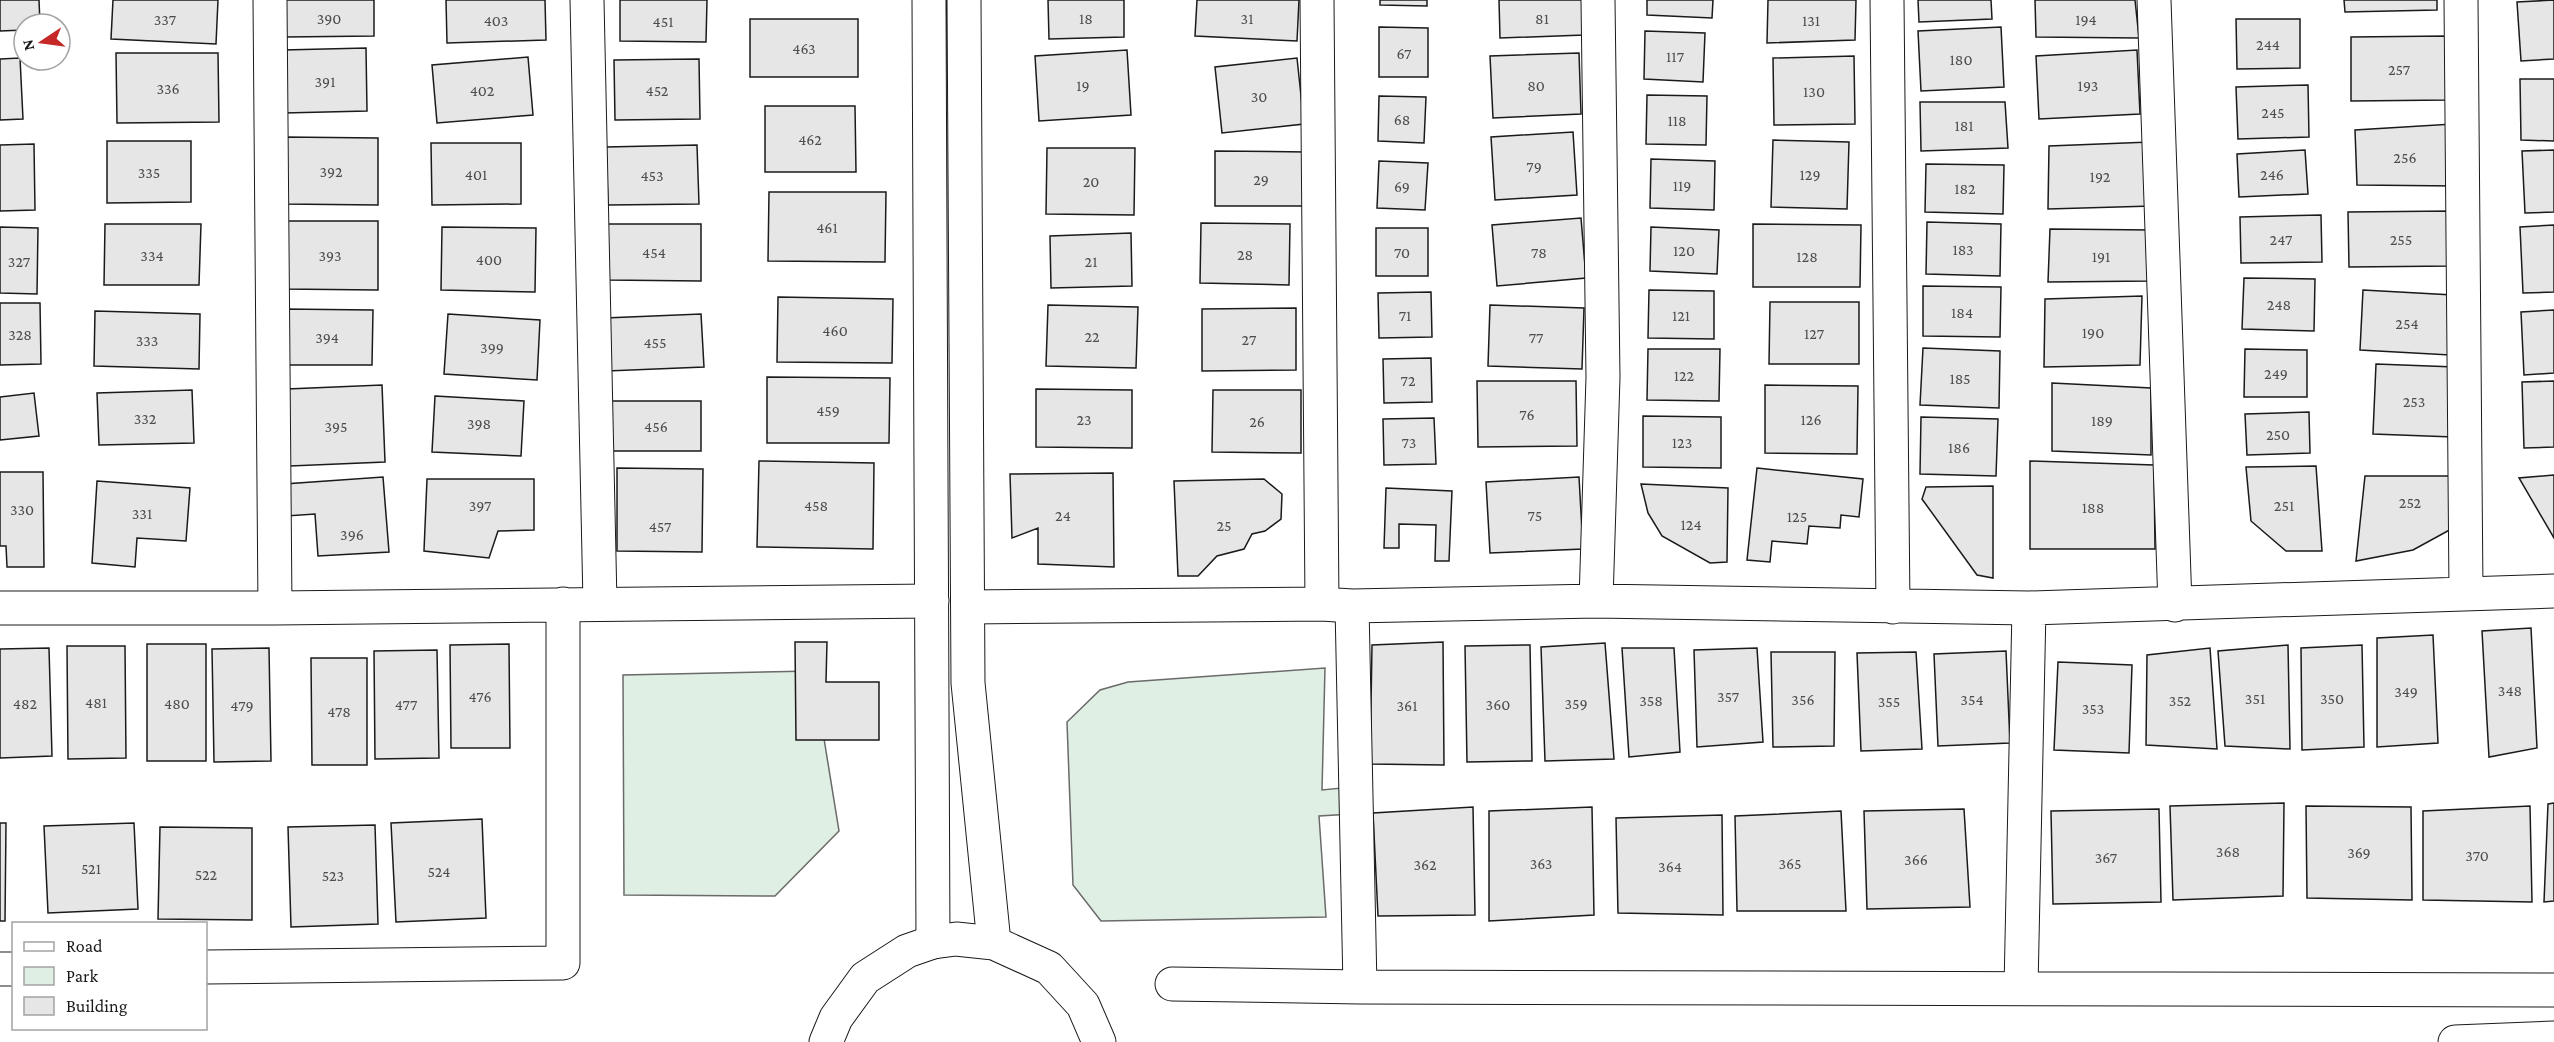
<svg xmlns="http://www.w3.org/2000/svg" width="2554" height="1042" font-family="'Crimson Pro',serif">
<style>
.green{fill:#e0efe3;stroke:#6a6a6a;stroke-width:1.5}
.building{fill:#e6e6e6;stroke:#1a1a1a;stroke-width:1.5}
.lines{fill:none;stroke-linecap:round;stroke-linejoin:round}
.minor-casing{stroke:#1a1a1a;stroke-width:35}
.tertiary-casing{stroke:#1a1a1a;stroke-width:35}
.secondary-casing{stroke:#1a1a1a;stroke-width:35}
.minor{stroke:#fff;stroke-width:33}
.tertiary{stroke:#fff;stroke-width:33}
.secondary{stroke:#fff;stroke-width:33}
.labels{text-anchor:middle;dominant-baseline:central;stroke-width:4.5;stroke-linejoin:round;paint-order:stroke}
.number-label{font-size:16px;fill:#4d4d4d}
</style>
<rect width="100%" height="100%" fill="#fff"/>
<path class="green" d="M1325 668 1322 790 1352 787V814L1319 816 1326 917 1101 921 1073 885 1067 722 1100 690 1128 682Z
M813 671 839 831 775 896 624 895 623 675Z"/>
<path class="building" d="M0 0H39L40 24H24V30L0 31Z
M113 0H218L216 44 111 39Z
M285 0H374V36L285 37Z
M446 0H545L546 40 447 43Z
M620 0H707L706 42 620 41Z
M1048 0H1124V37L1049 39Z
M1197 0H1299L1297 41 1195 36Z
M1380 0H1427V6L1380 5Z
M1499 0H1583L1584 35 1500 38Z
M1647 0H1713L1712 18 1647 15Z
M1768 0H1856L1855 40 1767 43Z
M1918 0H1991L1992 19 1919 22Z
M2035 0H2135L2139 38 2036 37Z
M2344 0H2437V10L2345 12Z
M2554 0V59L2521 61 2517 2Z
M750 19H858V77H750Z
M2236 19H2300V68L2237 69Z
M1379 27 1428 28V77H1379Z
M2001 27 2004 87 1921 91 1918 31Z
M1645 31 1705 33 1703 82 1644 79Z
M2447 36 2448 100 2351 101V37Z
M366 48 367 111 284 113 283 50Z
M1127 50 1131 115 1039 121 1035 56Z
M2137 50 2140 114 2039 119 2036 56Z
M116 53H218L219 122 117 123Z
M1579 53 1581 114 1493 118 1490 56Z
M1854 56 1855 124 1774 125 1773 58Z
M528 57 533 115 437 123 432 65Z
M20 58 23 119 0 120V59Z
M1297 58 1304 124 1222 133 1215 67Z
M699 59 700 119 615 120 614 60Z
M2520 79H2554V141L2521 140Z
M2308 85 2309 137 2238 139 2236 87Z
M1647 95 1707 96 1706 145 1646 144Z
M1379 96 1426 97 1424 143 1378 141Z
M1920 102H2005L2008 148 1921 151Z
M765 106H855L856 172H765Z
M2453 124 2457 186 2357 185 2355 130Z
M1573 132 1577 195 1495 200 1491 137Z
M284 137 378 138V205L283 204Z
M1773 140 1849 142 1847 209 1771 207Z
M107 141H191V202L107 203Z
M2150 142 2152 206 2048 209 2049 146Z
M431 143H521V204L432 205Z
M34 144 35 210 0 211V145Z
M697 145 699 204 608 205 606 147Z
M1047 148H1135L1134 215 1046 214Z
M2305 150 2308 194 2239 197 2237 154Z
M2554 150V212L2525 213 2522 151Z
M1215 151 1307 152V206H1215Z
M1651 159 1715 161 1714 210 1650 208Z
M1379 161 1428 163 1425 210 1377 208Z
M1926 164 2004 165 2003 214 1925 212Z
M769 192H886L885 262 768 261Z
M2452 211 2453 266 2349 267 2348 212Z
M2321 215 2322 262 2241 263 2240 217Z
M1581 218 1586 278 1497 286 1492 225Z
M282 221H378V290L282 289Z
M1927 222 2001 224 2000 276 1926 274Z
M1201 223 1290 224 1289 285 1200 283Z
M105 224H201L199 285H104Z
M608 224H701V281L607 280Z
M1753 224 1861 225 1860 287H1753Z
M2554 225V292L2523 293 2520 227Z
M0 227 38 228 37 294 0 293Z
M442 227 536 228 535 292 441 290Z
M1651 227 1719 230 1717 274 1650 271Z
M1376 228H1428V276H1376Z
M2050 229 2153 230 2152 281 2048 282Z
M1131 233 1132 286 1051 288 1050 236Z
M2244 278 2315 279 2314 331 2242 329Z
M1923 286 2001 287 2000 337 1923 336Z
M1649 290 1714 291V339L1648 338Z
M2363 290 2453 295 2450 355 2360 350Z
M1431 292 1432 337 1379 338 1378 293Z
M2142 296 2140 365 2044 367 2045 299Z
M778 297 893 299 892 363 777 362Z
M1770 302H1859V364H1769Z
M0 303H40L41 364 0 365Z
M1048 305 1138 307 1136 368 1046 366Z
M1490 305 1584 308 1582 369 1488 366Z
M1296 308V370L1202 371V309Z
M282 309 373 310 372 365H282Z
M2554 310V373L2524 375 2521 312Z
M95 311 200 314 199 369 94 366Z
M448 314 540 320 537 380 444 374Z
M701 314 704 367 607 371 605 318Z
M1923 348 2000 351 1999 408 1920 405Z
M1648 349H1720L1719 401 1647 400Z
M2245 349 2307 350V397H2244Z
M1431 358 1432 402 1384 403 1383 359Z
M2376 364 2455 367 2453 437 2373 434Z
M767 377 890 378 889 443H767Z
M1477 381H1576L1577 446 1478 447Z
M2554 381V447L2524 448 2522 382Z
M2052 383 2151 388V455L2052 451Z
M382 385 385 462 290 466 287 389Z
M1765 385 1858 386 1857 454 1765 453Z
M1036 389 1132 390V448L1036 447Z
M192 390 194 443 99 445 97 393Z
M1213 390H1301V453L1212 452Z
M34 393 39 436 0 440V397Z
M435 396 524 401 521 456 432 452Z
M611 401H701V451H611Z
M2309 412 2310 453 2247 455 2245 414Z
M1643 416 1721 417V468L1643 467Z
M1921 417 1998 419 1996 476 1920 474Z
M1434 418 1436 464 1384 465 1383 419Z
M759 461 874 463 873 549 757 547Z
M2030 461 2154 465 2155 549H2030Z
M2316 466 2322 551H2286L2251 521 2246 467Z
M617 468 703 469 702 552 617 551Z
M1757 468 1863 479 1859 517 1841 515 1840 528 1809 526 1807 544 1772 541 1770 562 1747 560Z
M0 472H43L44 567H7L6 546H0Z
M1113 473 1114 567 1038 564V528L1012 538 1010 474Z
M2554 475V538L2519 478Z
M2365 476H2458L2455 527 2413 550 2356 561Z
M383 477 389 552 318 556 315 514 286 516 284 484Z
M1579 477 1583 549 1490 553 1486 482Z
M427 479H534V530L498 531 489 558 424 551Z
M1264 479 1282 494 1281 519 1265 531 1252 534 1244 549 1217 556 1198 576H1178L1174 481Z
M97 481 190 488 186 541 137 538 135 567 92 563Z
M1641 484 1728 488 1727 562 1710 563 1662 536 1648 513Z
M1993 486V578L1977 575 1922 499 1926 487Z
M1386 488 1452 491 1449 561H1435L1436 525 1399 524V548H1384Z
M2531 628 2537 748 2489 757 2482 631Z
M2433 635 2438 743 2377 747V638Z
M795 642H827L826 682H879V740H796Z
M1443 642 1444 765 1370 764 1372 645Z
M1605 643 1614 759 1545 761 1541 647Z
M147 644H206V761H147Z
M509 644 510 748H451L450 645Z
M1530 645 1532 761 1467 762 1465 646Z
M2288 645 2290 749 2225 746 2218 651Z
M2362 645 2364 747 2302 750 2301 648Z
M67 646H125L126 758 68 759Z
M49 648 52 756 0 758V649Z
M269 648 271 761 214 762 212 649Z
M1622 648H1674L1680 752 1629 757Z
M1757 648 1763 742 1697 747 1694 650Z
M2210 648 2217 749 2146 745 2147 655Z
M437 650 439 758 375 759 374 651Z
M2006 651 2010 743 1938 746 1934 654Z
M1771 652H1835L1834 746 1773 747Z
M1916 652 1922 749 1861 751 1857 653Z
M311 658H367V765H312Z
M2058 662 2132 665 2129 753 2054 750Z
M2284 803 2283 896 2173 900 2170 806Z
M2554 803V901L2544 902 2548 804Z
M2306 806 2411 807 2412 900 2307 898Z
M2530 806 2532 902 2423 900V811Z
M1473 807 1475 915 1378 916 1373 813Z
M1592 807 1594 915 1489 921V811Z
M1964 809 1970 907 1867 909 1864 811Z
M2159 809 2161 902 2053 904 2051 811Z
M1841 811 1846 911H1737L1735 816Z
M1722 815 1723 915 1618 913 1616 818Z
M482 819 486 918 396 922 391 823Z
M0 823H6L5 921H0Z
M134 823 138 909 48 913 44 826Z
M375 825 378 924 291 927 288 827Z
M160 827 252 828V920L158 919Z"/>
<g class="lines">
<g class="minor-casing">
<path id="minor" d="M270 0 275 608
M587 0 600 603
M1317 0 1322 604
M1887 0 1893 607
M2154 0 2175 605
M2461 0 2466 592
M1596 601 1603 377 1598 0
M1352 606 1360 987
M968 607 1322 604 1352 606 1596 601 2029 608 2554 591
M0 608H275L932 601
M206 967 563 963V604
M0 969H14
M1172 984 1360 987 2554 990
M2021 988 2029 608"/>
</g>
<g class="tertiary-casing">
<path id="tertiary" d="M929 0 933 942
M964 0 968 683 994 943"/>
</g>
<g class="secondary-casing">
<path id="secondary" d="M826 1042 836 1018 865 978 907 951 933 942 956 939 994 943 1049 968 1083 1005 1099 1042
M2455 1042 2554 1038"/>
</g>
<use href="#minor" class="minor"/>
<use href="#tertiary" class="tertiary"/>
<use href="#secondary" class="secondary"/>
</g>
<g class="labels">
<g class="number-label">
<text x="329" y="18">390</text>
<text x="1086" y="18">18</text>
<text x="1247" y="18">31</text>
<text x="1542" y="18">81</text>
<text x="165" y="19">337</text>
<text x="2086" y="19">194</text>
<text x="496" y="20">403</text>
<text x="1811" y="20">131</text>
<text x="663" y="21">451</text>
<text x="2268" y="44">244</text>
<text x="804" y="48">463</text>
<text x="1404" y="53">67</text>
<text x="1675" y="56">117</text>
<text x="1961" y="59">180</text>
<text x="2399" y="69">257</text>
<text x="325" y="81">391</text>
<text x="1083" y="85">19</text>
<text x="1536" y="85">80</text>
<text x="2088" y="85">193</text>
<text x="168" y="88">336</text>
<text x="482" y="90">402</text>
<text x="657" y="90">452</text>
<text x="1814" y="91">130</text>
<text x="1259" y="96">30</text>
<text x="2273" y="112">245</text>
<text x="1402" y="119">68</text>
<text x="1677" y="120">118</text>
<text x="1964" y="125">181</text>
<text x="810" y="139">462</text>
<text x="2405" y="157">256</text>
<text x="1534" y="166">79</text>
<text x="331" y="171">392</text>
<text x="149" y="172">335</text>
<text x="476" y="174">401</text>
<text x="1810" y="174">129</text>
<text x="2272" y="174">246</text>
<text x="652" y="175">453</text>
<text x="2100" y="176">192</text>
<text x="1261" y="179">29</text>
<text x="1091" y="181">20</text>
<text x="1682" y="185">119</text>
<text x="1402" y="186">69</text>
<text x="1965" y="188">182</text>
<text x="827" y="227">461</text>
<text x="2281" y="239">247</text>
<text x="2401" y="239">255</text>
<text x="1963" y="249">183</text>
<text x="1684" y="250">120</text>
<text x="654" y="252">454</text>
<text x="1402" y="252">70</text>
<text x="1539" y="252">78</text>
<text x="1245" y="254">28</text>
<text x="152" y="255">334</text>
<text x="330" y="255">393</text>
<text x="1807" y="256">128</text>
<text x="2101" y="256">191</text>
<text x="489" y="259">400</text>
<text x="19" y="261">327</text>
<text x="1091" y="261">21</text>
<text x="2279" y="304">248</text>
<text x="1962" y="312">184</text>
<text x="1405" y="315">71</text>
<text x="1681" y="315">121</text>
<text x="2407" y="323">254</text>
<text x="835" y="330">460</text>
<text x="2093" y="332">190</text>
<text x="1814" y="333">127</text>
<text x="20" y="334">328</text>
<text x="1092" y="336">22</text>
<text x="327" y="337">394</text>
<text x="1536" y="337">77</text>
<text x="1249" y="339">27</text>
<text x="147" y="340">333</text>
<text x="655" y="342">455</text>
<text x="492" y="347">399</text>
<text x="2276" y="373">249</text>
<text x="1684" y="375">122</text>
<text x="1960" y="378">185</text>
<text x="1408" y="380">72</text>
<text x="2414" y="401">253</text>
<text x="828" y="410">459</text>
<text x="1527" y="414">76</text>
<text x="145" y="418">332</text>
<text x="1084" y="419">23</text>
<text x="1811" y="419">126</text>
<text x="2102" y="420">189</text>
<text x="1257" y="421">26</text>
<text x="479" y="423">398</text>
<text x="336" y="426">395</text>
<text x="656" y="426">456</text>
<text x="2278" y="434">250</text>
<text x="1409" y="442">73</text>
<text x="1682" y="442">123</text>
<text x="1959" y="447">186</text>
<text x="2410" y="502">252</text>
<text x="480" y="505">397</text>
<text x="816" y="505">458</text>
<text x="2284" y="505">251</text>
<text x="2093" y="507">188</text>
<text x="22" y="509">330</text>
<text x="142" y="513">331</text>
<text x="1063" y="515">24</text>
<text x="1535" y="515">75</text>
<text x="1797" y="516">125</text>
<text x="1691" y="524">124</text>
<text x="1224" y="525">25</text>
<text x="660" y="526">457</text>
<text x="352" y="534">396</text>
<text x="2510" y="690">348</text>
<text x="2406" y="691">349</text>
<text x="480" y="696">476</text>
<text x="1728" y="696">357</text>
<text x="2255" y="698">351</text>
<text x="2332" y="698">350</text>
<text x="1803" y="699">356</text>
<text x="1972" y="699">354</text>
<text x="1651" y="700">358</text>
<text x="2180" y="700">352</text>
<text x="1889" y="701">355</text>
<text x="96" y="702">481</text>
<text x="25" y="703">482</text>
<text x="177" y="703">480</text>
<text x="1576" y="703">359</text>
<text x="406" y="704">477</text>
<text x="1498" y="704">360</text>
<text x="242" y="705">479</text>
<text x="1407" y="705">361</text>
<text x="2093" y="708">353</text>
<text x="339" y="711">478</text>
<text x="2228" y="851">368</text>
<text x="2359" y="852">369</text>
<text x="2477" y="855">370</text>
<text x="2106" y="857">367</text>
<text x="1916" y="859">366</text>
<text x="1541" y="863">363</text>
<text x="1790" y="863">365</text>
<text x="1425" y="864">362</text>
<text x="1670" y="866">364</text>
<text x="91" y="868">521</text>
<text x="439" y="871">524</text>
<text x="206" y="874">522</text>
<text x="333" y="875">523</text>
</g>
</g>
<rect x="12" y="922" width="195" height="108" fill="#ffffff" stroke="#a3a3a3" stroke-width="1.5"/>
<rect x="24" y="942" width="30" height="9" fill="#ffffff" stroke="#a3a3a3" stroke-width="1.5"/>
<text x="66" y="952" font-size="18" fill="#1a1a1a">Road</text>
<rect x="24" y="967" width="30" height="18" fill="#e0efe3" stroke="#a3a3a3" stroke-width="1.5"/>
<text x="66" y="982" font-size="18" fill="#1a1a1a">Park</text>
<rect x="24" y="997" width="30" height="18" fill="#e6e6e6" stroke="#a3a3a3" stroke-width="1.5"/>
<text x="66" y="1012" font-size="18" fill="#1a1a1a">Building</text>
<g transform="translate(42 42) rotate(257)"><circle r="28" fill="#ffffff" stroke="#a3a3a3" stroke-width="1.5"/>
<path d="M0-4.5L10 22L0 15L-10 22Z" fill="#c62828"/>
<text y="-9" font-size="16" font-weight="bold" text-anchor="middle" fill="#1a1a1a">N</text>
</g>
</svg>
